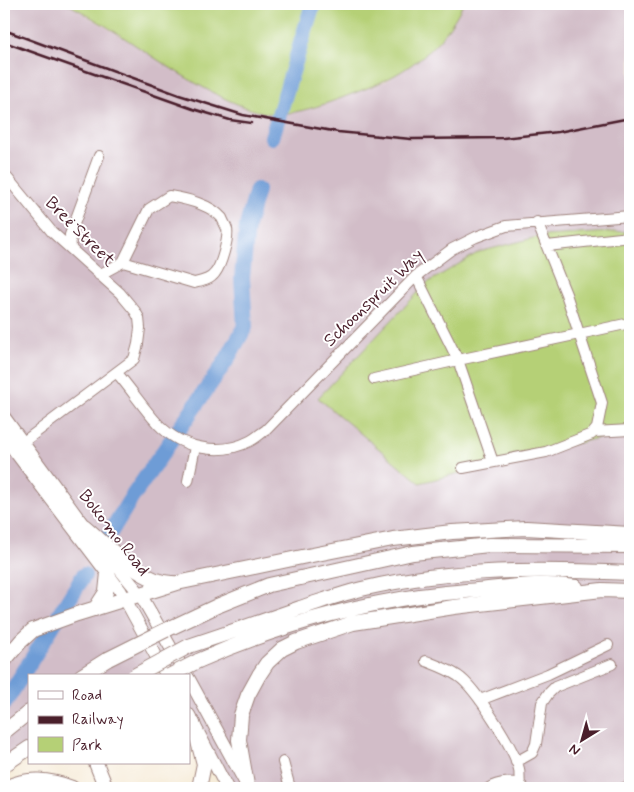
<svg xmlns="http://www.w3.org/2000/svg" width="634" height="792" font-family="Mynerve,sans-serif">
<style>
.industrial{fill:#d2bdc8}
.green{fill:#b5d076;stroke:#807850}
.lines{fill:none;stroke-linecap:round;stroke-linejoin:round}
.river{stroke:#6e9cd6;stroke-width:16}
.minor-casing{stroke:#9f837d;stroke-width:12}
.major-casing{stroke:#9f837d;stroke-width:14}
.highway-casing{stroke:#9f837d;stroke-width:16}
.minor{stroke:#fff;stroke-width:10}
.major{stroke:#fff;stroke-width:12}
.highway{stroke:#fff;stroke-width:14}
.rail{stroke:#4a1f2b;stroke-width:2.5}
.highway-bridge-casing{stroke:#9f837d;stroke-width:16;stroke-linecap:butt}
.highway-bridge{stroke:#fff;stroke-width:14}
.labels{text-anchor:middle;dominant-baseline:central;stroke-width:4;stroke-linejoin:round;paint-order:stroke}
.street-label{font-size:18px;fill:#4a1f2b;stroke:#fff}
</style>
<rect width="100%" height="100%" fill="#fff"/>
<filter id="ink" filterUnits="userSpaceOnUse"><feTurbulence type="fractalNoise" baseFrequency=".02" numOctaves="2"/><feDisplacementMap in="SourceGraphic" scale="10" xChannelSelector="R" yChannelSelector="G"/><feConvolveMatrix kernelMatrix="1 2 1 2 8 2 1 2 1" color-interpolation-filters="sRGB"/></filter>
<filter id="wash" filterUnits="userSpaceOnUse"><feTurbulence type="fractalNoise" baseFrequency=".0096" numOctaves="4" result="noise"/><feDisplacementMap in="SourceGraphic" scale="20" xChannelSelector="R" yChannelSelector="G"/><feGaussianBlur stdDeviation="1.12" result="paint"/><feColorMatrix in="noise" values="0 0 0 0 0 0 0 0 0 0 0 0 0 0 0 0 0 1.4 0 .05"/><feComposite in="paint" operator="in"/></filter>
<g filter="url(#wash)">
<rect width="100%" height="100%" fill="#f4e7cf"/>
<path class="industrial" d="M4 4H68L221 97 281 114 331 102 386 81 413 64 457 16 463 4H630V788H227L189 715V676H167L161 664 136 676H29V748L4 765Z"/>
<path class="green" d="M68 4H463C443 46 409 72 365 89 339 99 310 111 282 114 239 118 157 59 120 35 103 24 86 14 68 4Z
M630 231V437L598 438 420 483 318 398 427 283 479 252 541 236Z"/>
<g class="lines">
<path class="river" d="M272 137 313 4
M108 536 130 500 226 361 245 327 242 278 247 226 257 190
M4 704 84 575"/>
</g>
</g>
<g filter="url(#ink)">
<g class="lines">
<g class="minor-casing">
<path id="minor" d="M4 174 52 232 120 293 135 311 139 318 140 328 138 344 134 359 18 446
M169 196C187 199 210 204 222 218 223 221 226 226 227 229 229 238 221 266 215 273 210 280 202 281 194 283L123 262 149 209Z
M547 246 630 237
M71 248 70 235 99 156
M99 275 123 262
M416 276 458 360 493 462
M117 373C131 389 143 408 158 424 181 448 219 457 250 441 256 438 261 433 266 430L416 276 452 249 476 237 506 226 630 216
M374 379 458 360 630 323
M594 432 630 430
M463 468 546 452 592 434 597 428 602 403 566 294 537 222
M188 481 195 447
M426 661C436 665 448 669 458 676 475 687 514 748 519 769 520 774 519 779 520 784
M480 700 548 674 608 645
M283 762 290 788
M516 762 532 753 536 744 542 703 548 694 555 687 612 664
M489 788C498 782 514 780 523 787
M624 788 630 786"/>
</g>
<g class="major-casing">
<path id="major" d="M4 417 84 526 140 594 187 676
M4 437 120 590 167 676
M189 679 245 782
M189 715 227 788"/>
</g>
<g class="highway-casing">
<path id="highway" d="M84 526C107 545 142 584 173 583
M95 609 106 592 108 573
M166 630 217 606 269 585 413 553 489 545 630 546
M189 646C226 634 263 621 300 608 322 601 343 593 366 588 453 568 541 569 630 573
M4 661 21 641 33 630 77 614 177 583 302 557 393 539 452 532 526 528 630 534
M198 661C268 630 344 607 420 596 439 593 459 592 477 590 510 587 544 582 576 587
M81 676 108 659
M193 723 204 764 199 788
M4 732 29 712
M96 763 106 788
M4 765 29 748
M247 785 239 740 241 715 248 695 259 675 267 663 282 649 296 642 353 623 454 607 602 590 630 591
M5 788C28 777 49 779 72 788"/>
</g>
<use href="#minor" class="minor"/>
<use href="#major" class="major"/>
<use href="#highway" class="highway"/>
<path class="rail" d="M4 30 179 95 243 115 338 132 411 139 503 138 558 132 630 118
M4 42 193 109 230 120 251 123"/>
<g class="highway-bridge-casing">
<path id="highway-bridge" d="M108 659 166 630
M134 676 189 646
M169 676 198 661"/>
</g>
<use href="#highway-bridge" class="highway-bridge"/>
</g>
</g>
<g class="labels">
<g class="street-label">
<text transform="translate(80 232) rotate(45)">Breë Street</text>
<text transform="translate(374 298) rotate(-44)">Schoonspruit Way</text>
<text transform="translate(114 533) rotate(52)">Bokomo Road</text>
</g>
</g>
<rect width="634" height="792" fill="none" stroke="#fff" stroke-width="20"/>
<rect x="28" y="674" width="162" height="90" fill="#ffffff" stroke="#b7a5aa"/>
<rect x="38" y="691" width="25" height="8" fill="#ffffff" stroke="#b7a5aa"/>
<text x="72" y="700" font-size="15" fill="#4a1f2b">Road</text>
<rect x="38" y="716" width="25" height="8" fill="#4a1f2b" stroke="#b7a5aa"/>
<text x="72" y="724" font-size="15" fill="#4a1f2b">Railway</text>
<rect x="38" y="737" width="25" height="15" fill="#b5d076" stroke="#b7a5aa"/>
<text x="72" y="750" font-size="15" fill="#4a1f2b">Park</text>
<g transform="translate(582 740) rotate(217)" stroke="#ffffff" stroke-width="4" paint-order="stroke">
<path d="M0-4L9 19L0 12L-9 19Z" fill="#4a1f2b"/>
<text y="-8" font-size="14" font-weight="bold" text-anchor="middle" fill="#4a1f2b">N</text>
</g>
</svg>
